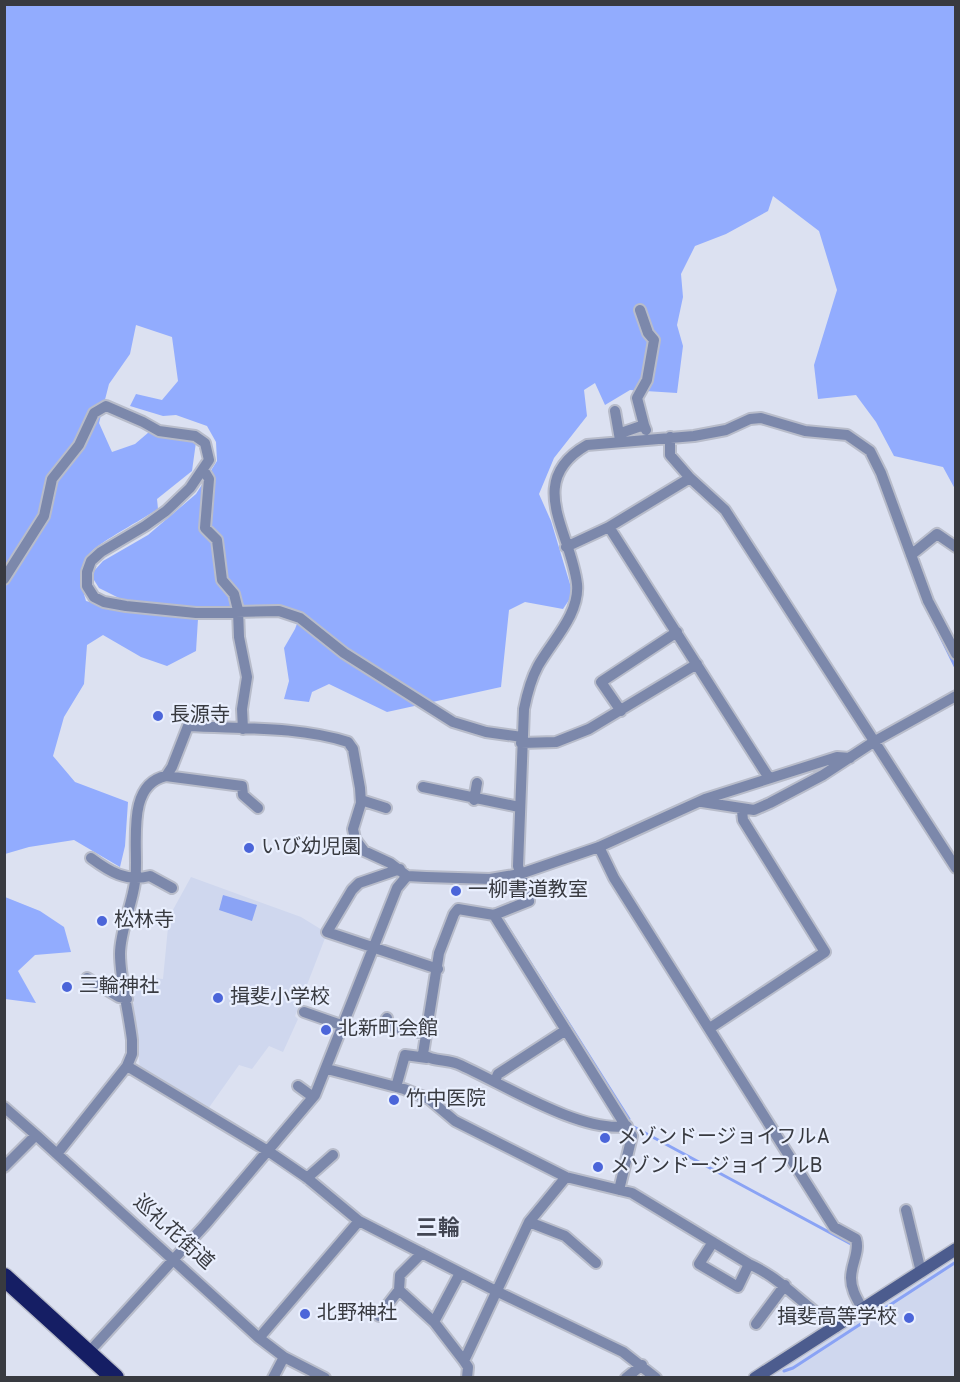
<svg xmlns="http://www.w3.org/2000/svg" width="960" height="1382" font-family="Overpass,'Noto Sans JP',sans-serif">
<style>
.built{fill:#cfd7ee}
.forest{fill:#92acfe}
.water{fill:#8aa3f5}
.lines{fill:none;stroke-linecap:round;stroke-linejoin:round}
.stream{stroke:#8aa3f5;stroke-width:3}
.street-casing{stroke:#b8bcca;stroke-width:14}
.secondary-casing{stroke:#b8bcca;stroke-width:15}
.highway-casing{stroke:#b8bcca;stroke-width:21}
.street{stroke:#7c88ab;stroke-width:10}
.secondary{stroke:#4c5c8e;stroke-width:12}
.highway{stroke:#151e64;stroke-width:18}
.poi-dot{fill:#4b65d9;stroke:#e9effe;stroke-width:2}
.labels{text-anchor:middle;dominant-baseline:central;stroke-width:4.5;stroke-linejoin:round;paint-order:stroke}
.poi-label{font-size:20px;fill:#383a40;stroke:#e9effe;text-anchor:start}
.street-label{font-size:20px;fill:#383a40;stroke:#e9effe}
.quarter-label{font-size:22px;font-weight:bold;fill:#424653;stroke:#e9effe}
</style>
<rect width="100%" height="100%" fill="#dce1f1"/>
<path class="built" d="M191 877 301 917 327 933 295 1016 298 1019 283 1052 269 1046 252 1069 239 1065 208 1109 140 1069 131 976 163 979 169 917Z
M955 1259V1377H768Z"/>
<path class="forest" d="M5 5H955V489L943 467 894 456 876 422 856 395 818 399 814 365 837 290 819 231 773 196 768 211 726 234 695 246 681 274 683 297 677 325 683 346 677 393 630 390 605 405 595 383 584 390 587 416 554 458 539 494 551 521 573 594 563 609 525 602 509 610 501 687 387 712 329 684 312 692 309 702 284 699 289 681 284 648 295 629 301 613 278 605 196 609 127 602 99 588 94 580V571L103 561 148 535 196 494 217 461 216 442 207 426 176 415 163 416 130 406 136 394 162 400 178 381 172 337 136 325 130 354 109 384 99 423 112 452 135 444 149 432 196 442 192 471 157 499 158 509C143 519 100 542 91 552 78 566 81 585 86 601L118 610 198 619 196 651 167 666 141 657 103 635 87 645 84 684 64 717 53 756 75 782 128 802 125 846 120 867 74 840 29 847 5 854Z
M5 897 40 911 64 927 71 952 35 955 18 971 36 1003 5 999Z"/>
<path class="water" d="M223 895 257 905 252 921 219 910Z"/>
<g class="lines">
<path class="stream" d="M929 613 956 668
M502 918 629 1119
M634 1127 851 1244
M784 1371 793 1368 956 1262"/>
<g class="street-casing">
<path id="street" d="M640 310 648 333 654 340 647 380 637 398 644 425
M615 411 620 440
M621 433 644 425 646 430
M670 437V455L690 478 725 510 956 868
M203 469 209 479 205 528 217 540 222 580 234 594 238 610 239 637 247 677 242 709 243 729
M609 527 769 778
M566 547 609 527 690 478
M911 555 937 534 956 547
M4 579 44 516 52 479 79 445 94 413 106 406 143 422 159 431 195 436 205 443 209 460 190 488 166 511 145 526 101 552 91 561 87 572V586L94 597 104 602 126 606 196 613 279 611 300 618 344 653 453 722 486 732 522 737
M621 711 601 682 677 632
M521 743 556 742 589 729 697 664
M166 776 242 786 243 795 258 808
M423 787 519 807
M361 800 386 808
M474 800 477 783
M702 802 754 810 770 803 823 775 875 741 956 696
M599 847 614 878 834 1227 856 1239C860 1252 851 1264 851 1278 851 1290 857 1299 863 1310
M91 858C110 872 126 882 150 876L172 888
M400 869 359 883 352 890 327 932 438 969
M494 915 632 1136 619 1190
M87 978 119 997 127 999
M304 1012 344 1026
M387 1018 386 1025 427 1034
M710 1028 825 952 743 820 742 811
M127 1066 268 1151 306 1177 359 1221 496 1291 623 1352 656 1378
M327 1069 404 1089 429 1099 455 1121 566 1177 632 1193 749 1264C783 1279 804 1307 836 1327
M495 1081 498 1074 566 1030
M298 1086 313 1097
M396 1087 405 1055 427 1058
M4 1107 36 1135
M627 1126C581 1134 502 1083 458 1064 447 1059 432 1062 423 1054L439 953 454 914 458 909 494 915 529 901 518 866 524 709C527 694 531 679 538 666 552 641 580 614 577 584 571 532 524 481 587 445L694 436 726 430 750 419 761 418 805 431 847 435 870 451 881 473 928 601 956 654
M57 1154 127 1066 132 1054V1040C129 1014 120 979 120 954 120 931 132 905 135 882 140 852 123 785 166 776L172 767 188 726C240 729 298 726 348 742L353 749 360 788 361 803 353 829 355 839 364 851 390 863 407 876 426 877 490 879 520 874 599 847 705 799 837 757 850 758
M4 1167 36 1135 259 1338 284 1357 325 1378
M307 1178 333 1155
M906 1210 921 1272
M529 1222 565 1236 596 1263
M713 1242 699 1264 738 1287 749 1264
M460 1273 434 1322 464 1361 529 1222 566 1177
M399 1290 400 1275 422 1253
M379 1316 399 1290 434 1322
M756 1324 785 1285
M259 1338 359 1221
M88 1353 205 1225 315 1095 397 888 407 876
M464 1361 468 1367 467 1378
M273 1378 284 1357
M626 1378 642 1365"/>
</g>
<g class="secondary-casing">
<path id="secondary" d="M755 1378 956 1249"/>
</g>
<g class="highway-casing">
<path id="highway" d="M4 1277 115 1378"/>
</g>
<use href="#street" class="street"/>
<use href="#secondary" class="secondary"/>
<use href="#highway" class="highway"/>
</g>
<g class="poi-dot">
<circle cx="158" cy="716" r="6"/>
<circle cx="249" cy="848" r="6"/>
<circle cx="456" cy="891" r="6"/>
<circle cx="102" cy="921" r="6"/>
<circle cx="67" cy="987" r="6"/>
<circle cx="218" cy="998" r="6"/>
<circle cx="326" cy="1030" r="6"/>
<circle cx="394" cy="1100" r="6"/>
<circle cx="605" cy="1138" r="6"/>
<circle cx="598" cy="1167" r="6"/>
<circle cx="305" cy="1314" r="6"/>
<circle cx="909" cy="1318" r="6"/>
</g>
<g class="labels">
<g class="poi-label">
<text x="170" y="716">長源寺</text>
<text x="261" y="848">いび幼児園</text>
<text x="468" y="891">一柳書道教室</text>
<text x="114" y="921">松林寺</text>
<text x="79" y="987">三輪神社</text>
<text x="230" y="998">揖斐小学校</text>
<text x="338" y="1030">北新町会館</text>
<text x="406" y="1100">竹中医院</text>
<text x="617" y="1138">メゾンドージョイフルA</text>
<text x="610" y="1167">メゾンドージョイフルB</text>
<text x="317" y="1314">北野神社</text>
<text x="897" y="1318" text-anchor="end">揖斐高等学校</text>
</g>
<g class="street-label">
<text transform="translate(173 1233) rotate(42)">巡礼花街道</text>
</g>
<g class="quarter-label">
<text x="438" y="1229">三輪</text>
</g>
</g>
<rect width="960" height="1382" fill="none" stroke="#383a40" stroke-width="12"/>
</svg>
